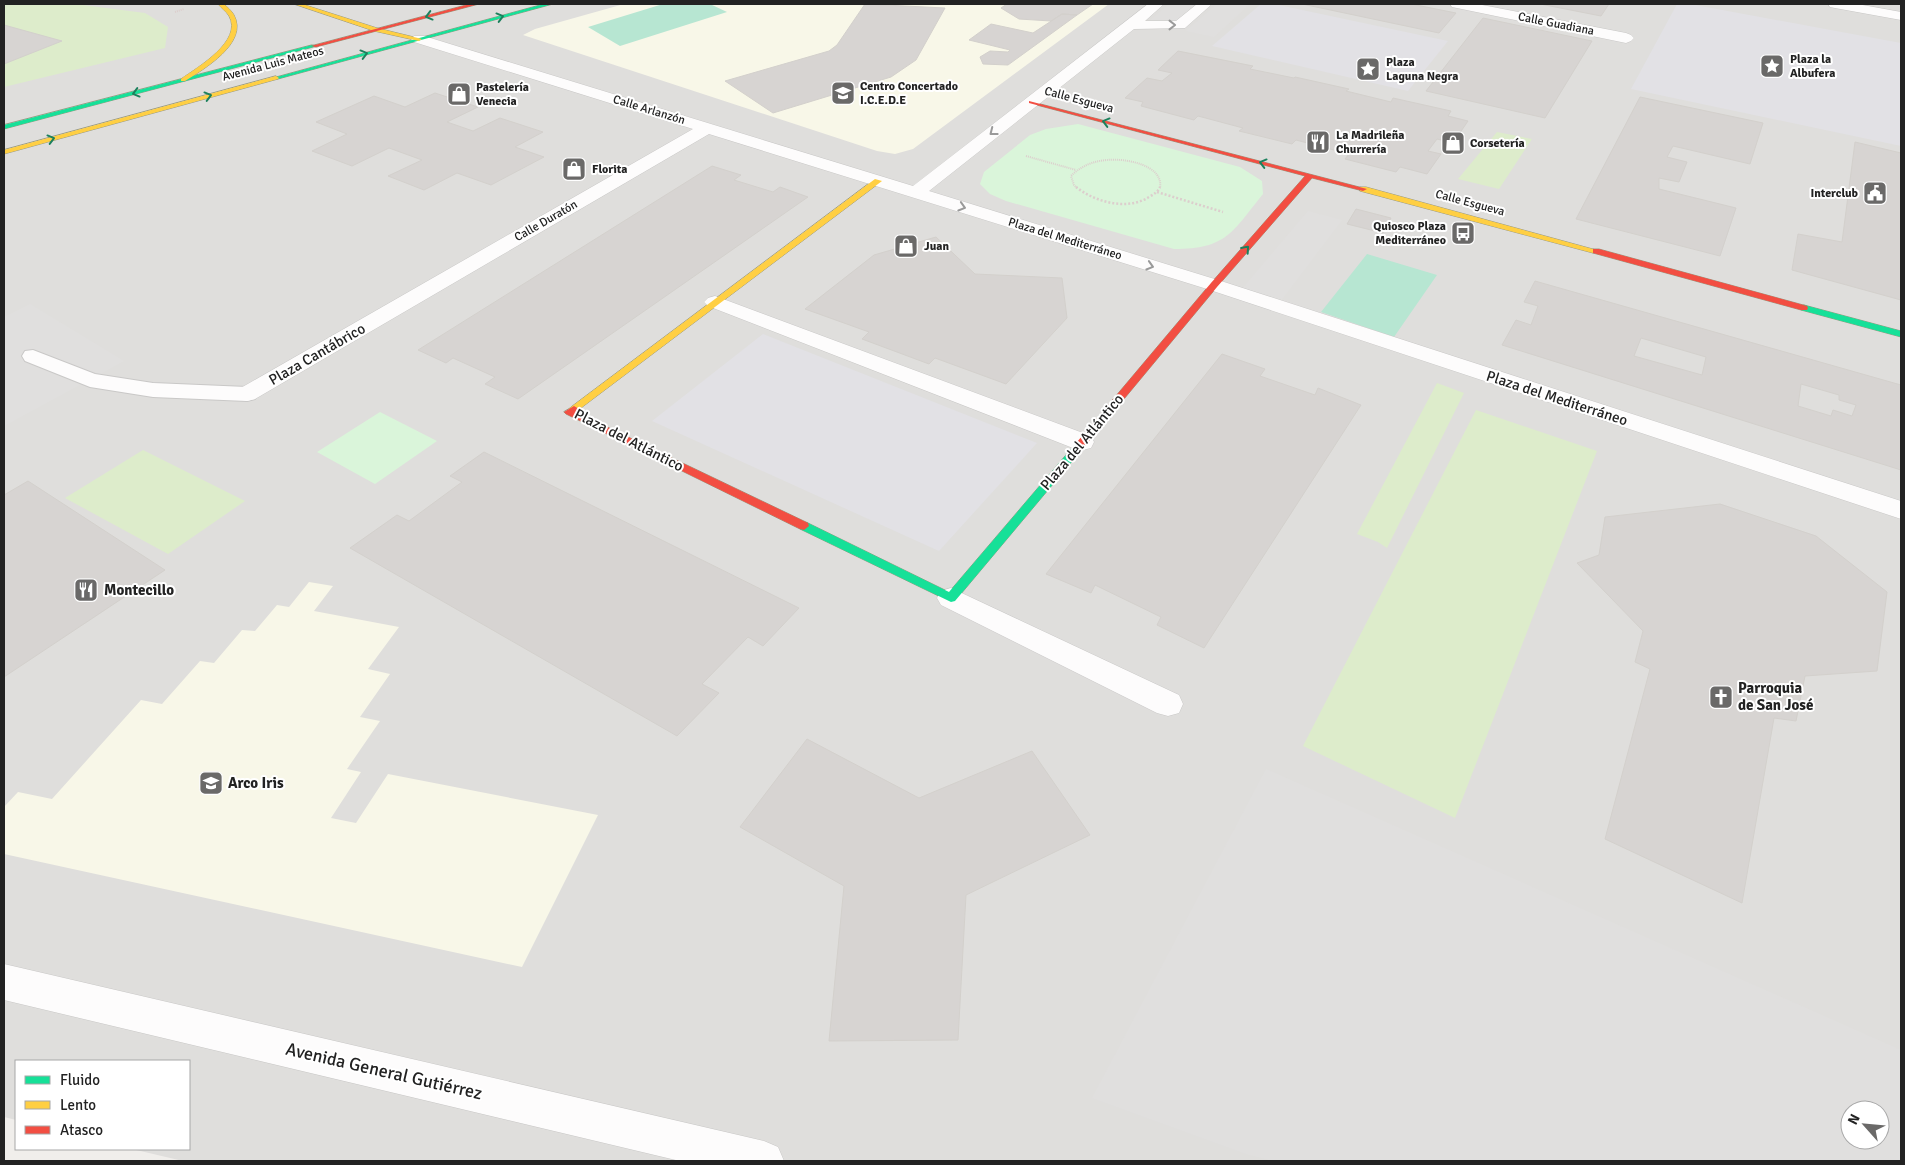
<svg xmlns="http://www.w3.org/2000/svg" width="1905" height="1165" font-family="Signika,sans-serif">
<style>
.residential{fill:#dfdedc;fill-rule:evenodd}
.education{fill:#f8f7e8}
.grass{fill:#ddeccb}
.park{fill:#daf5da}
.pitch{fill:#b7e6d2}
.parking{fill:#e0dfde;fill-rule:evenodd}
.plaza{fill:#e2e1e5}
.building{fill:#d7d4d2;stroke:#d3d0cc;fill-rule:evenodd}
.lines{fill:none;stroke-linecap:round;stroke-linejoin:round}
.lane-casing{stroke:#c9c8c7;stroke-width:2}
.street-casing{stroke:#c9c8c7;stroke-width:1}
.fast-casing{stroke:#999a82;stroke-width:1}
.slow-casing{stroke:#999a82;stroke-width:1}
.jam-casing{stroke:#999a82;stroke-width:1}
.path-far1{stroke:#dccecd;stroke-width:2;stroke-dasharray:1 1;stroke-linecap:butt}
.path{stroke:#dccecd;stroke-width:2.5;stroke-dasharray:2 2;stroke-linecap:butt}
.lane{fill:#fdfcfc;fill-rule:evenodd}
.street{fill:#fdfcfc;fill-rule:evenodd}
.fast{fill:#16e098;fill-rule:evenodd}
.slow{fill:#ffcf43;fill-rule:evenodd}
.jam{fill:#f24e42;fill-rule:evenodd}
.oneway{stroke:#1c815d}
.oneway2{stroke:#9a9a9a}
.labels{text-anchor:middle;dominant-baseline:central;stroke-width:4;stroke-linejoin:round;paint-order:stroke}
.far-street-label{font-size:12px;fill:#222;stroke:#fff}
.far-poi-label{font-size:12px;font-weight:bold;fill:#222;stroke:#fff;text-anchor:start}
.street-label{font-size:15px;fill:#222;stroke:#fff}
.poi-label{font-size:15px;font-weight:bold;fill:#222;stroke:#fff;text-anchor:start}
.near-street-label{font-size:18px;fill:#222;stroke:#fff}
</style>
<rect width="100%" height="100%" fill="#f0eeeb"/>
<path class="residential" d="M4 4H1901V1161H183L132 1149H189V1061H16V1120L4 1117ZM1850 1110H1880V1140H1850Z"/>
<path class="education" d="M624 4H1109L913 149 895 154 877 151 523 35 535 29Z
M309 582 333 586 314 611 399 627 368 669 390 674 360 717 380 721 347 769 361 772 331 818 356 823 388 774 598 815 522 967 4 854V807L18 792 52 799 141 700 162 704 200 661 214 663 242 630 255 631 277 605 289 607Z"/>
<path class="grass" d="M4 4H75L145 13 168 27 165 48 4 87Z
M1497 132 1532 139 1499 189 1458 179Z
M1437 383 1464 393 1387 548 1378 542 1357 534Z
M1476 410 1597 451 1455 818 1303 746Z
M143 450 245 501 168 554 65 498Z"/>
<path class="park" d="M1078 124 1240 167 1262 181 1263 194C1232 232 1227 249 1174 249L1006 201 990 194 980 184 984 172 1030 135 1046 129Z
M380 412 437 441 375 484 317 452Z"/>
<path class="pitch" d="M663 4H710L727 12 620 46 588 27Z
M1367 254 1437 275 1394 337 1321 312Z"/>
<path class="parking" d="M1169 4H1195L1175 22 1149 21Z
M1217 4H1250L1214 37 1186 31Z
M1308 211 1342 220 1280 302 1241 290Z
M30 304 124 361 4 426V317Z
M1266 769 1901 1050V1161H1273L1246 1154 1092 1098ZM1850 1110H1880V1140H1850Z"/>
<path class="plaza" d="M1261 4H1274L1448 41 1408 91 1212 46Z
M1677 4H1690L1901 43V146L1631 89Z
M763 334 1037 443 939 551 652 421Z"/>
<path class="building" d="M865 4 945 8 916 60 891 77 773 113 725 81 829 51 837 45Z
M1007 4H1093L1077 15 1062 14 1051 21 1019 19 1001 8Z
M1302 4H1411L1456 13 1439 33Z
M1540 4H1609L1601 16Z
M1062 14 1077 15 1008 65 983 64 980 57 990 51 1008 52 1010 50 969 40 991 24 1033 33Z
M1483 18 1592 41 1545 118 1426 91Z
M4 25 62 41 4 64Z
M1178 51 1253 66 1250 69 1294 78 1295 77 1349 89 1346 91 1391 102 1393 98 1451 111 1448 116 1468 121 1453 143 1437 139 1428 151 1441 154 1427 174 1400 167 1396 172 1345 159 1349 154 1296 140 1292 144 1239 131 1243 128 1198 116 1194 120 1141 106 1143 102 1125 98 1147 78 1162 81 1172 73 1158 70Z
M435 93 478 107 447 122 473 131 500 118 543 132 515 147 544 157 491 185 457 173 424 190 388 176 422 160 389 148 352 166 312 151 347 134 316 122 374 96 405 107Z
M1640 97 1763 123 1750 164 1673 146 1667 157 1687 162 1679 182 1659 178V189L1736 208 1720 256 1576 219Z
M1855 142 1901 153V300L1792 270 1798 234 1842 242Z
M712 166 741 175 734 180 773 192 780 187 808 197 518 399 485 384 495 377 453 358 446 363 418 350Z
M1356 209 1391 218 1383 233 1347 224Z
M936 237 975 274 1062 278 1067 318 1006 384 935 358 929 364 862 339 869 332 805 309 874 255Z
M1535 281 1901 385V470L1502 345 1516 320 1531 325 1538 306 1524 302ZM1641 338 1706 357 1702 375 1634 356ZM1801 384 1839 395V400L1856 405 1852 416 1833 410 1831 416 1798 406Z
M1222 354 1265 369 1260 376 1315 395 1318 388 1361 405 1204 648 1157 625 1161 617 1095 585 1091 593 1046 574Z
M484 452 799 608 763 646 748 637 702 684 719 693 677 736 350 548 397 515 409 521 462 482 450 476Z
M28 481 165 570 4 677V495Z
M1720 504 1816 536 1887 592 1877 671 1805 676 1796 721 1774 718 1742 903 1605 839 1650 669 1635 662 1643 631 1577 563 1599 555 1605 517Z
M807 739 919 798 1032 751 1090 835 966 895 958 1040 829 1041 844 886 740 827Z"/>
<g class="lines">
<g class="lane-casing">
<path id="lane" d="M33 350 95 374 153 383 247 387 255 389 258 394 255 399 247 401 153 397 90 387 25 361 22 356 25 351Z"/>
</g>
<g class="street-casing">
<path id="street" d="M1148 4H1164L1145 21H1176L1197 4H1212L1185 28 1134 29 929 191 1221 281 1901 501V519L1207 289 709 134 255 399 247 401 239 399 235 394 239 389 693 129 414 42 411 39 414 36H424L913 186Z
M1450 4H1477L1626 33 1631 35 1634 38 1631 41 1626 43 1457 8 1452 7Z
M1828 4H1857L1901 12V20L1835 8 1830 7Z
M715 296 1091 436 1094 442 1091 448 1082 450 1073 448 708 306 704 302 708 298Z
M951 588 1179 695 1183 704 1179 713 1168 716 1157 713 941 605 937 598 941 591Z
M4 964 764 1141 778 1147 784 1161H680L4 1000Z"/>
</g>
<g class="fast-casing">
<path id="fast" d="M544 4H553L278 79 273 78Z
M312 45 317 46 4 129V125Z
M1804 305 1901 331V337L1801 310 1800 308Z
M1081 441 1085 442 1086 444 1085 446 955 601 951 602 800 529 799 526 804 522 808 523 949 592 1077 442Z"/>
</g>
<g class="slow-casing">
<path id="slow" d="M218 4H224C227 7 232 11 234 15 249 43 204 69 185 81H181V79C198 67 243 41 229 16 226 11 221 8 218 4Z
M294 4H302L377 28 422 39 419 41 374 31Z
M276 76 279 78 278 79 4 154V150Z
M875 179 882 181 577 411H571L569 409 571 407Z
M1360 187H1366L1600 251 1593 253 1360 191Z"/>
</g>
<g class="jam-casing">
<path id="jam" d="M470 4H479L316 47 311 46Z
M1029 101 1367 189 1363 191 1312 178 1217 287 1085 446H1077L1076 444 1077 442 1211 283 1305 176 1029 103Z
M1593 249H1599L1807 306 1808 308 1807 310H1801L1593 253Z
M574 406 579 409 576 412 808 523 809 526 804 530 800 529 566 414 564 412Z"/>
</g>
<path class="path-far1" d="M175 12 184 9
M1026 156 1076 170
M1077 188 1074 185 1071 176C1081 166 1093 161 1107 160 1123 158 1164 164 1160 188"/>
<path class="path" d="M1076 187C1095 202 1127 211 1149 197 1154 194 1158 192 1160 187
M1157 192 1223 212"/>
<use href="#lane" class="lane"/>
<use href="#street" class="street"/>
<use href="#fast" class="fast"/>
<use href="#slow" class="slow"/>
<use href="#jam" class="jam"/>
</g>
<defs><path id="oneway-chevron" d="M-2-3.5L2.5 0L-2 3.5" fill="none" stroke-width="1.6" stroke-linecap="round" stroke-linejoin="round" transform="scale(1.25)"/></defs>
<g class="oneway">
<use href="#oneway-chevron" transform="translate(429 16) rotate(165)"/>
<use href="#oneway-chevron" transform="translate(500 17) rotate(-15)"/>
<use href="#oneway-chevron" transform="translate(364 54) rotate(-15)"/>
<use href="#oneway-chevron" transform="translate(136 93) rotate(165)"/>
<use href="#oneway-chevron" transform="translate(208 96) rotate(-15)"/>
<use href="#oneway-chevron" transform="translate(1106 122) rotate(-165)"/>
<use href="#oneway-chevron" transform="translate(51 139) rotate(-15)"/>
<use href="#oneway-chevron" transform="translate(1263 163) rotate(-165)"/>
<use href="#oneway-chevron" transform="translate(1246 249) rotate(-49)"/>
</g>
<g class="oneway2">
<use href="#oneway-chevron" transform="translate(1172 25)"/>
<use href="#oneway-chevron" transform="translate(993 132) rotate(142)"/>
<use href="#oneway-chevron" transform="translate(962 207) rotate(17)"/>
<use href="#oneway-chevron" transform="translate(1150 266) rotate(17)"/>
</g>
<defs>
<g id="sight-square" transform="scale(1.25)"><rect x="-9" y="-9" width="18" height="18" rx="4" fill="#6a6968" stroke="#fff"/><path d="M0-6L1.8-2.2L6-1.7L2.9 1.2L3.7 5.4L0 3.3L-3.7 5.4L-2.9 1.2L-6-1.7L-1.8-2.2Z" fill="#fff"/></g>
<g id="school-square" transform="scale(1.25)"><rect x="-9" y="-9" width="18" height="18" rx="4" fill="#6a6968" stroke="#fff"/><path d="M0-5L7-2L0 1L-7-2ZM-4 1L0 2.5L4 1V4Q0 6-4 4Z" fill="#fff"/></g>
<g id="shop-square" transform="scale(1.25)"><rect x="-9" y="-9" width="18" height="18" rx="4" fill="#6a6968" stroke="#fff"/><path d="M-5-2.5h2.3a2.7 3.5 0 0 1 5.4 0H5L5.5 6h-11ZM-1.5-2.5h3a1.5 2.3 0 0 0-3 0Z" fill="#fff"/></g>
<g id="restaurant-square" transform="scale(1.25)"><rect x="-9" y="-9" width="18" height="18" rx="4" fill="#6a6968" stroke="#fff"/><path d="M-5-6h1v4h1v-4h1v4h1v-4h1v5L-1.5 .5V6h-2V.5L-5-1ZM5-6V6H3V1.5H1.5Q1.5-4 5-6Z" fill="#fff"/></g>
<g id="civic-square" transform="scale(1.25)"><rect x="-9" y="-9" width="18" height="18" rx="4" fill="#6a6968" stroke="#fff"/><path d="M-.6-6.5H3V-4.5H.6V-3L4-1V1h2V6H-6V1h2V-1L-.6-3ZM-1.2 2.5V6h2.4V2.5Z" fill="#fff"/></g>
<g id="bus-square" transform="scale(1.25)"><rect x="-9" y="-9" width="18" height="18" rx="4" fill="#6a6968" stroke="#fff"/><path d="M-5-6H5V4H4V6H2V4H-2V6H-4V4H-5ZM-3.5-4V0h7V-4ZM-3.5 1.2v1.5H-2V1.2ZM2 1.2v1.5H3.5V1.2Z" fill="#fff"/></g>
<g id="church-square" transform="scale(1.25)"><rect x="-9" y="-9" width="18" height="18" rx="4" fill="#6a6968" stroke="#fff"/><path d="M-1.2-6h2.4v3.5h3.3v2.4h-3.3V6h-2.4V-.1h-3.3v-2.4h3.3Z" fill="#fff"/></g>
</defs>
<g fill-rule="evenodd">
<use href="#sight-square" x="1772" y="66"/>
<use href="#sight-square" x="1368" y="69"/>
<use href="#school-square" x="843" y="93"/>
<use href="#shop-square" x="459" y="94"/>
<use href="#restaurant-square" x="1318" y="142"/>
<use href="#shop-square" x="1453" y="143"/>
<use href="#shop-square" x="574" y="169"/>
<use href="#civic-square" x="1875" y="193"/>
<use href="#bus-square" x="1463" y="233"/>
<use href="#shop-square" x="906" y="246"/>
<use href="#restaurant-square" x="86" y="590"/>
<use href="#church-square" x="1721" y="697"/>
<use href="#school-square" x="211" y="783"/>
</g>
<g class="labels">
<g class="far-street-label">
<text transform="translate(1556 24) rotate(11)">Calle Guadiana</text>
<text transform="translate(273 64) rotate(-15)">Avenida Luis Mateos</text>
<text transform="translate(1079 100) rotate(15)">Calle Esgueva</text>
<text transform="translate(649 110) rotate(17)">Calle Arlanzón</text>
<text transform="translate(1470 203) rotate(15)">Calle Esgueva</text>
<text transform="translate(546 221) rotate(-30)">Calle Duratón</text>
<text transform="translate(1065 239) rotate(17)">Plaza del Mediterráneo</text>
</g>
<g class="far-poi-label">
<text x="1790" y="59">Plaza la<tspan x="1790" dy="14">Albufera</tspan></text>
<text x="1386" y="62">Plaza<tspan x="1386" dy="14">Laguna Negra</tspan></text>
<text x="860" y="86">Centro Concertado<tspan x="860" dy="14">I.C.E.D.E</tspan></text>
<text x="476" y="87">Pastelería<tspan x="476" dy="14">Venecia</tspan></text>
<text x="1336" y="135">La Madrileña<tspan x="1336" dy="14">Churrería</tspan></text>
<text x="1470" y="143">Corsetería</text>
<text x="592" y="169">Florita</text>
<text x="1858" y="193" text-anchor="end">Interclub</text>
<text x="1446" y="226" text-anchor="end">Quiosco Plaza<tspan x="1446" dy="14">Mediterráneo</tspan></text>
<text x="924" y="246">Juan</text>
</g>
<g class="street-label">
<text transform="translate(317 354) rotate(-30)">Plaza Cantábrico</text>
<text transform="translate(1557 398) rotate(18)">Plaza del Mediterráneo</text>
<text transform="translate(629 440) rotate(27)">Plaza del Atlántico</text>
<text transform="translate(1082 442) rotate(-50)">Plaza del Atlántico</text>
</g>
<g class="poi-label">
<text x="104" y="590">Montecillo</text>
<text x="1738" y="688">Parroquia<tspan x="1738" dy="17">de San José</tspan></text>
<text x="228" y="783">Arco Iris</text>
</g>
<g class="near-street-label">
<text transform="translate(384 1071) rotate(13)">Avenida General Gutiérrez</text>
</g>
</g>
<rect width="1905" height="1165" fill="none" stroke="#222222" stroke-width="10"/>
<rect x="15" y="1060" width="175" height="90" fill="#ffffff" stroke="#a7a7a7"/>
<rect x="25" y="1076" width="25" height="8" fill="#16e098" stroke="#a7a7a7"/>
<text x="60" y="1085" font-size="15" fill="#222222">Fluido</text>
<rect x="25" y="1101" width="25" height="8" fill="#ffcf43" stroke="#a7a7a7"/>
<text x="60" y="1110" font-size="15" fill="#222222">Lento</text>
<rect x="25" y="1126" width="25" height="8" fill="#f24e42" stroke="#a7a7a7"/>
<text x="60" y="1135" font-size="15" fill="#222222">Atasco</text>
<g transform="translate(1865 1125) rotate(297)"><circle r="24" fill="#ffffff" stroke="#a7a7a7"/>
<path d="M0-4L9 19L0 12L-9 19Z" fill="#6a6968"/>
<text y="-8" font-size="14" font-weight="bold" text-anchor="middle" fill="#222222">N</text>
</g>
</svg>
